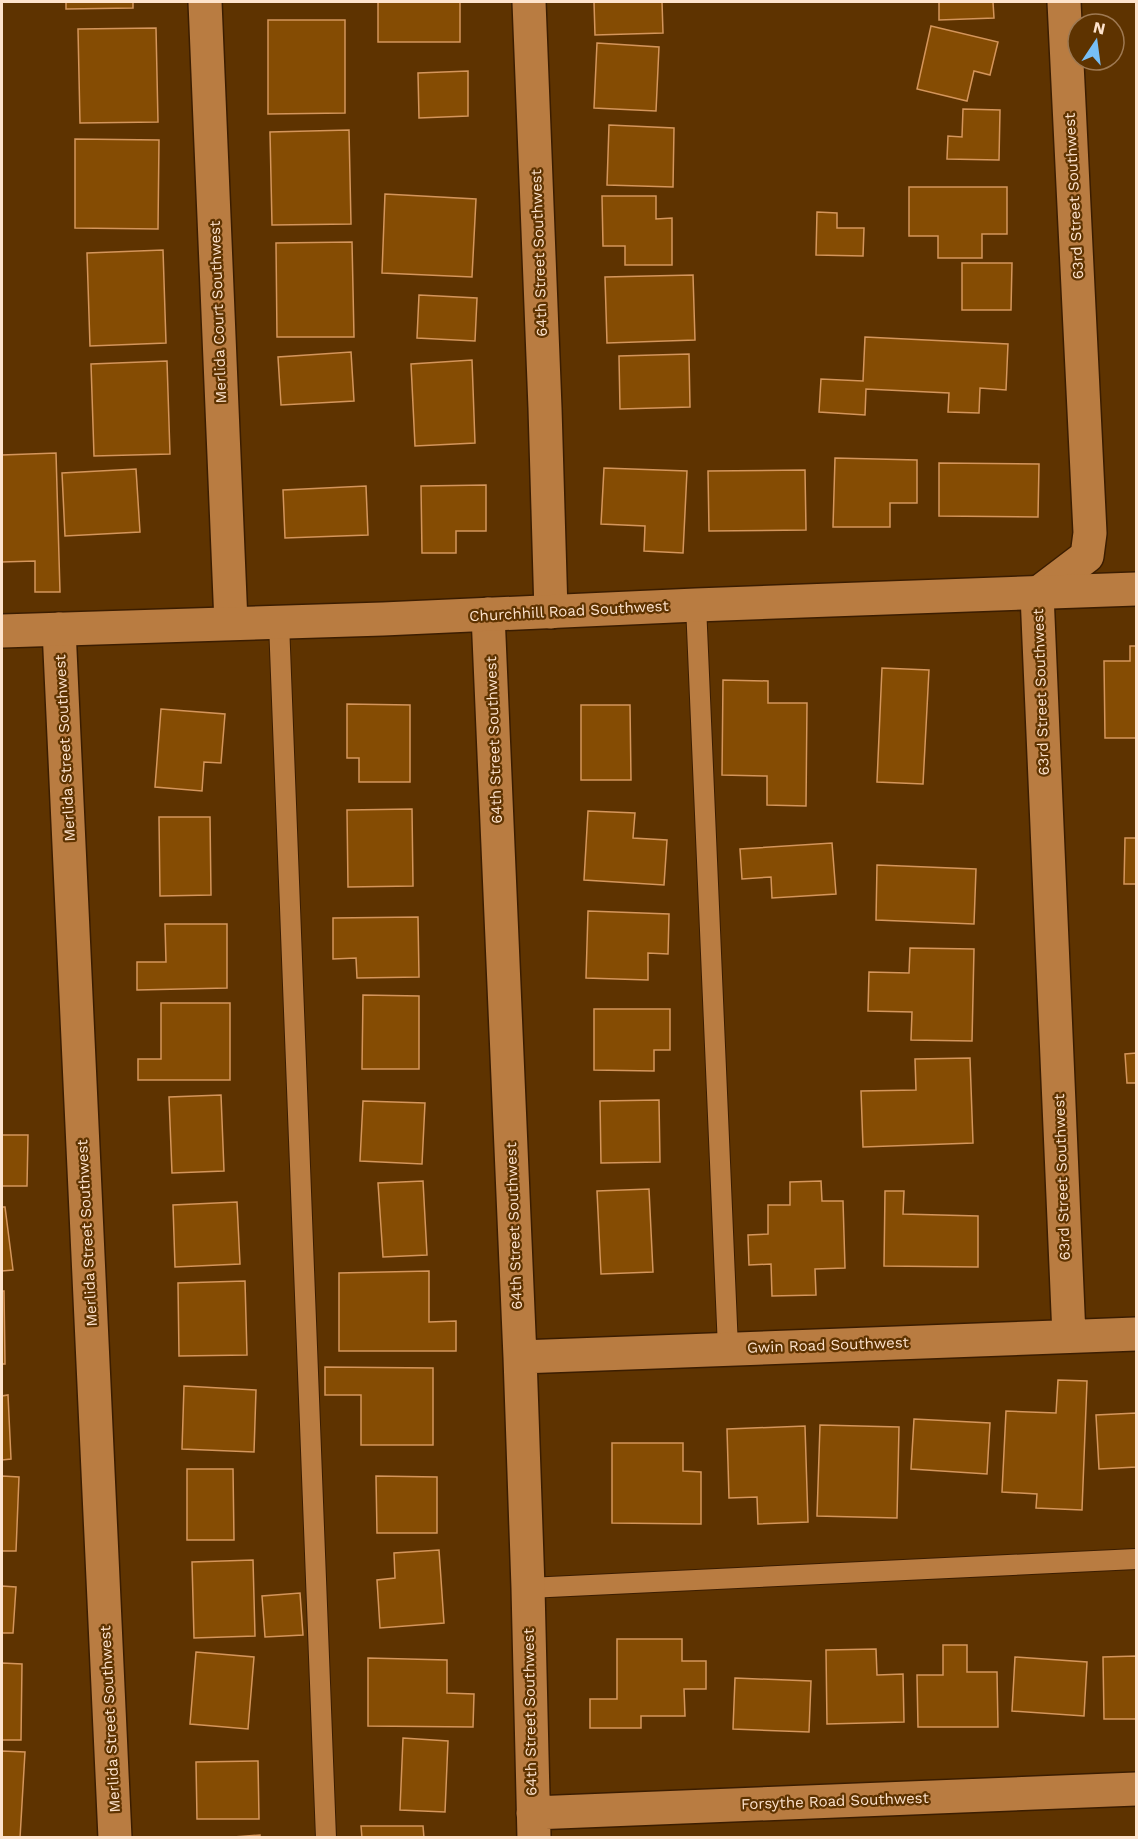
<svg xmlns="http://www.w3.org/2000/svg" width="1138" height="1839" font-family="'Work Sans',sans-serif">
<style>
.building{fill:#854c03;stroke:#d4955b;stroke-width:1.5}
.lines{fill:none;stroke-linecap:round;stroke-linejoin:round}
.service-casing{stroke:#3b1d00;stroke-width:22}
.minor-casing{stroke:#3b1d00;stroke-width:36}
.tertiary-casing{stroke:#3b1d00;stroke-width:36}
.service{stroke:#b97c41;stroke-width:20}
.minor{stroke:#b97c41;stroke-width:33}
.tertiary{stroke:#b97c41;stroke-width:33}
.labels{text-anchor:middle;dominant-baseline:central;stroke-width:4.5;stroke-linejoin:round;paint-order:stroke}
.street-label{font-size:15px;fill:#fee3cc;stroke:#5e3300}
</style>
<rect width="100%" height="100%" fill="#5e3300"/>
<path class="building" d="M66 2H133V8L66 9Z
M378 2H460V42H378Z
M594 2H662L663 33 595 35Z
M939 2H993L994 18 939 20Z
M268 20H345V113L268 114Z
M931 26 998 42 990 75 974 71 967 101 917 89Z
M156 28 158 122 80 123 78 29Z
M597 43 659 47 656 111 594 108Z
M468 71V116L419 118 418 73Z
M963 109 1000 110 999 160 947 159 948 136 962 137Z
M609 125 674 128 673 187 607 185Z
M349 130 351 224 272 225 270 132Z
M75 139 159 140 158 229 75 228Z
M909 187H1007V234H982V258H938V236H909Z
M385 194 476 199 472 277 382 273Z
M602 196H656V219L672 218V265H625V246H603Z
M817 212 837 213V228H864L863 256 816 255Z
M352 242 354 337H277L276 243Z
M163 250 166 343 90 346 87 253Z
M962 263H1012L1011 310H962Z
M693 275 695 340 607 343 605 277Z
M419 295 477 298 475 341 417 338Z
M865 337 1008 344 1006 390 980 388 979 413 948 412 949 393 866 389 865 415 819 412 821 379 863 381Z
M351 352 354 401 281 405 278 357Z
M689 354 690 407 620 409 619 356Z
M472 360 475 443 415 446 411 364Z
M167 361 170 454 94 456 91 364Z
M56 453 60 592H35V561L2 562V455Z
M835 458 917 460V503H890V527H833Z
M939 463 1039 464 1038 517 939 516Z
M604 468 687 471 683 553 644 551 645 526 601 524Z
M136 469 140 532 65 536 62 473Z
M805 470 806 530 709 531 708 471Z
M486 485V531H456V553H422L421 486Z
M366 486 368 535 285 538 283 490Z
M1130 646H1136V738H1105L1104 661H1130Z
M882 668 929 670 923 784 877 782Z
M723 680 768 681V703H807L806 806 767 805V776L722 775Z
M347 704 410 705V782H359V758H347Z
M581 705H630L631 780H581Z
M161 709 225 714 221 763 204 762 202 791 155 787Z
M412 809 413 886 348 887 347 810Z
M588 811 635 813 633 838 667 840 664 885 584 880Z
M159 817H210L211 895 160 896Z
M1125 838H1136V884H1124Z
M832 843 836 894 772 898 771 877 742 879 740 849Z
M877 865 976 869 974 924 876 920Z
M588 911 669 914 668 954 648 953V980L586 978Z
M418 917 419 977 357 978 356 958 333 959V918Z
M165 924H227V988L137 990V962H166Z
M910 948 974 949 972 1041 911 1040 912 1012 868 1011 869 972 909 973Z
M363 995 419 996V1069H362Z
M161 1003H230V1080H138V1059H161Z
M594 1009H670V1050H654V1071L594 1070Z
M1136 1053V1083H1127L1125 1054Z
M970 1058 973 1143 863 1147 861 1091 916 1090 915 1059Z
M221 1095 224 1171 172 1173 169 1097Z
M659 1100 660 1162 601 1163 600 1101Z
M363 1101 425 1103 422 1164 360 1161Z
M2 1135H28L27 1186H2Z
M423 1181 427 1255 383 1257 378 1183Z
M821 1181 822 1201H843L845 1268 815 1269 816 1295 772 1296 771 1264 749 1265 748 1235 768 1234V1205H790V1182Z
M649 1189 653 1272 601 1274 597 1191Z
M885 1191H904L903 1214 978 1216V1267L884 1266Z
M237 1202 240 1264 175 1267 173 1205Z
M2 1207H5L13 1270 2 1271Z
M429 1271V1322L456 1321V1351H339V1273Z
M245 1281 247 1355 179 1356 178 1283Z
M2 1291H4L5 1364H2Z
M325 1367 433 1368V1445H361V1395H325Z
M1058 1380 1087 1381 1082 1510 1036 1508 1037 1494 1002 1492 1006 1411 1056 1413Z
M184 1386 256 1390 254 1452 182 1449Z
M8 1395 11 1459 2 1460V1396Z
M1136 1413V1467L1099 1469 1096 1415Z
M914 1419 990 1423 987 1474 911 1469Z
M820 1425 899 1427 897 1518 817 1516Z
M805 1426 808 1522 758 1524 757 1497 729 1498 727 1429Z
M612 1443H683V1471L701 1472V1524L612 1523Z
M187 1469H233L234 1540H187Z
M2 1476 19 1477 16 1551H2Z
M376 1476 437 1477V1533H377Z
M439 1550 444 1623 380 1628 377 1580 395 1578 394 1553Z
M253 1560 255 1636 194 1638 192 1562Z
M2 1586 16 1587 13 1633H2Z
M300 1593 303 1635 265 1637 262 1596Z
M617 1639H682V1661H706V1689H684L685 1716H641V1728H590V1699H617Z
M943 1645H967V1672H997L998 1727H918L917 1675H943Z
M876 1649 877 1675 903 1674 904 1722 827 1724 826 1650Z
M196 1652 254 1657 248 1729 190 1724Z
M1136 1656V1719H1104L1103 1657Z
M1015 1657 1087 1662 1084 1716 1012 1711Z
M368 1658 447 1660V1693L474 1694 473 1727 368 1726Z
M2 1663 22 1664 21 1740H2Z
M735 1678 811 1681 809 1732 733 1729Z
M403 1738 448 1741 445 1812 400 1810Z
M2 1751 25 1752 20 1838H2Z
M258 1761 259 1819H197L196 1762Z
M361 1826H423L424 1838H362Z
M260 1835V1838H220Z"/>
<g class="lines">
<g class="service-casing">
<path id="service" d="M696 605 728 1348
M279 623 326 1838
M528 1588 1136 1559"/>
</g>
<g class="minor-casing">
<path id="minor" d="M205 2 231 623
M529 2 545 408 551 612
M1064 2 1090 533 1087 556 1037 594 1069 1336
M488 614 520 1357 528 1588 534 1838
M59 629 115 1838
M520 1357 1136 1334
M533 1813 1136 1789"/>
</g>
<g class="tertiary-casing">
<path id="tertiary" d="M2 631 383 619 696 605 1136 589"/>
</g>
<use href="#service" class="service"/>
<use href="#minor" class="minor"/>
<use href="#tertiary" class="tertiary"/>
</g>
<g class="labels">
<g class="street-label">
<text transform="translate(1074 196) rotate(-93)">63rd Street Southwest</text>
<text transform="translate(539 253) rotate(-92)">64th Street Southwest</text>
<text transform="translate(218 312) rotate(-92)">Merlida Court Southwest</text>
<text transform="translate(569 611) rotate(-3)">Churchhill Road Southwest</text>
<text transform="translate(1041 692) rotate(-92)">63rd Street Southwest</text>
<text transform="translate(494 740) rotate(-92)">64th Street Southwest</text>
<text transform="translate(65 748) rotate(-93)">Merlida Street Southwest</text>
<text transform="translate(1062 1177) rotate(-92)">63rd Street Southwest</text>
<text transform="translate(514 1226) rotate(-92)">64th Street Southwest</text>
<text transform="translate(87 1233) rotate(-93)">Merlida Street Southwest</text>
<text transform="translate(828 1345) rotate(-2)">Gwin Road Southwest</text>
<text transform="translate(530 1712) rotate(-91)">64th Street Southwest</text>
<text transform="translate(110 1719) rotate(-93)">Merlida Street Southwest</text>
<text transform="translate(835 1801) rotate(-2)">Forsythe Road Southwest</text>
</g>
</g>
<rect width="1138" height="1839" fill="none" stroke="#fee3cc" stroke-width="6"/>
<g transform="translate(1096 42) rotate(13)"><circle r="28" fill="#5e3300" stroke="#9e7952" stroke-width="1.5"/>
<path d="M0-4.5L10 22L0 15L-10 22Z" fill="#77bff7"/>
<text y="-9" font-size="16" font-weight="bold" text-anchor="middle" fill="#fee3cc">N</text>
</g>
</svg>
